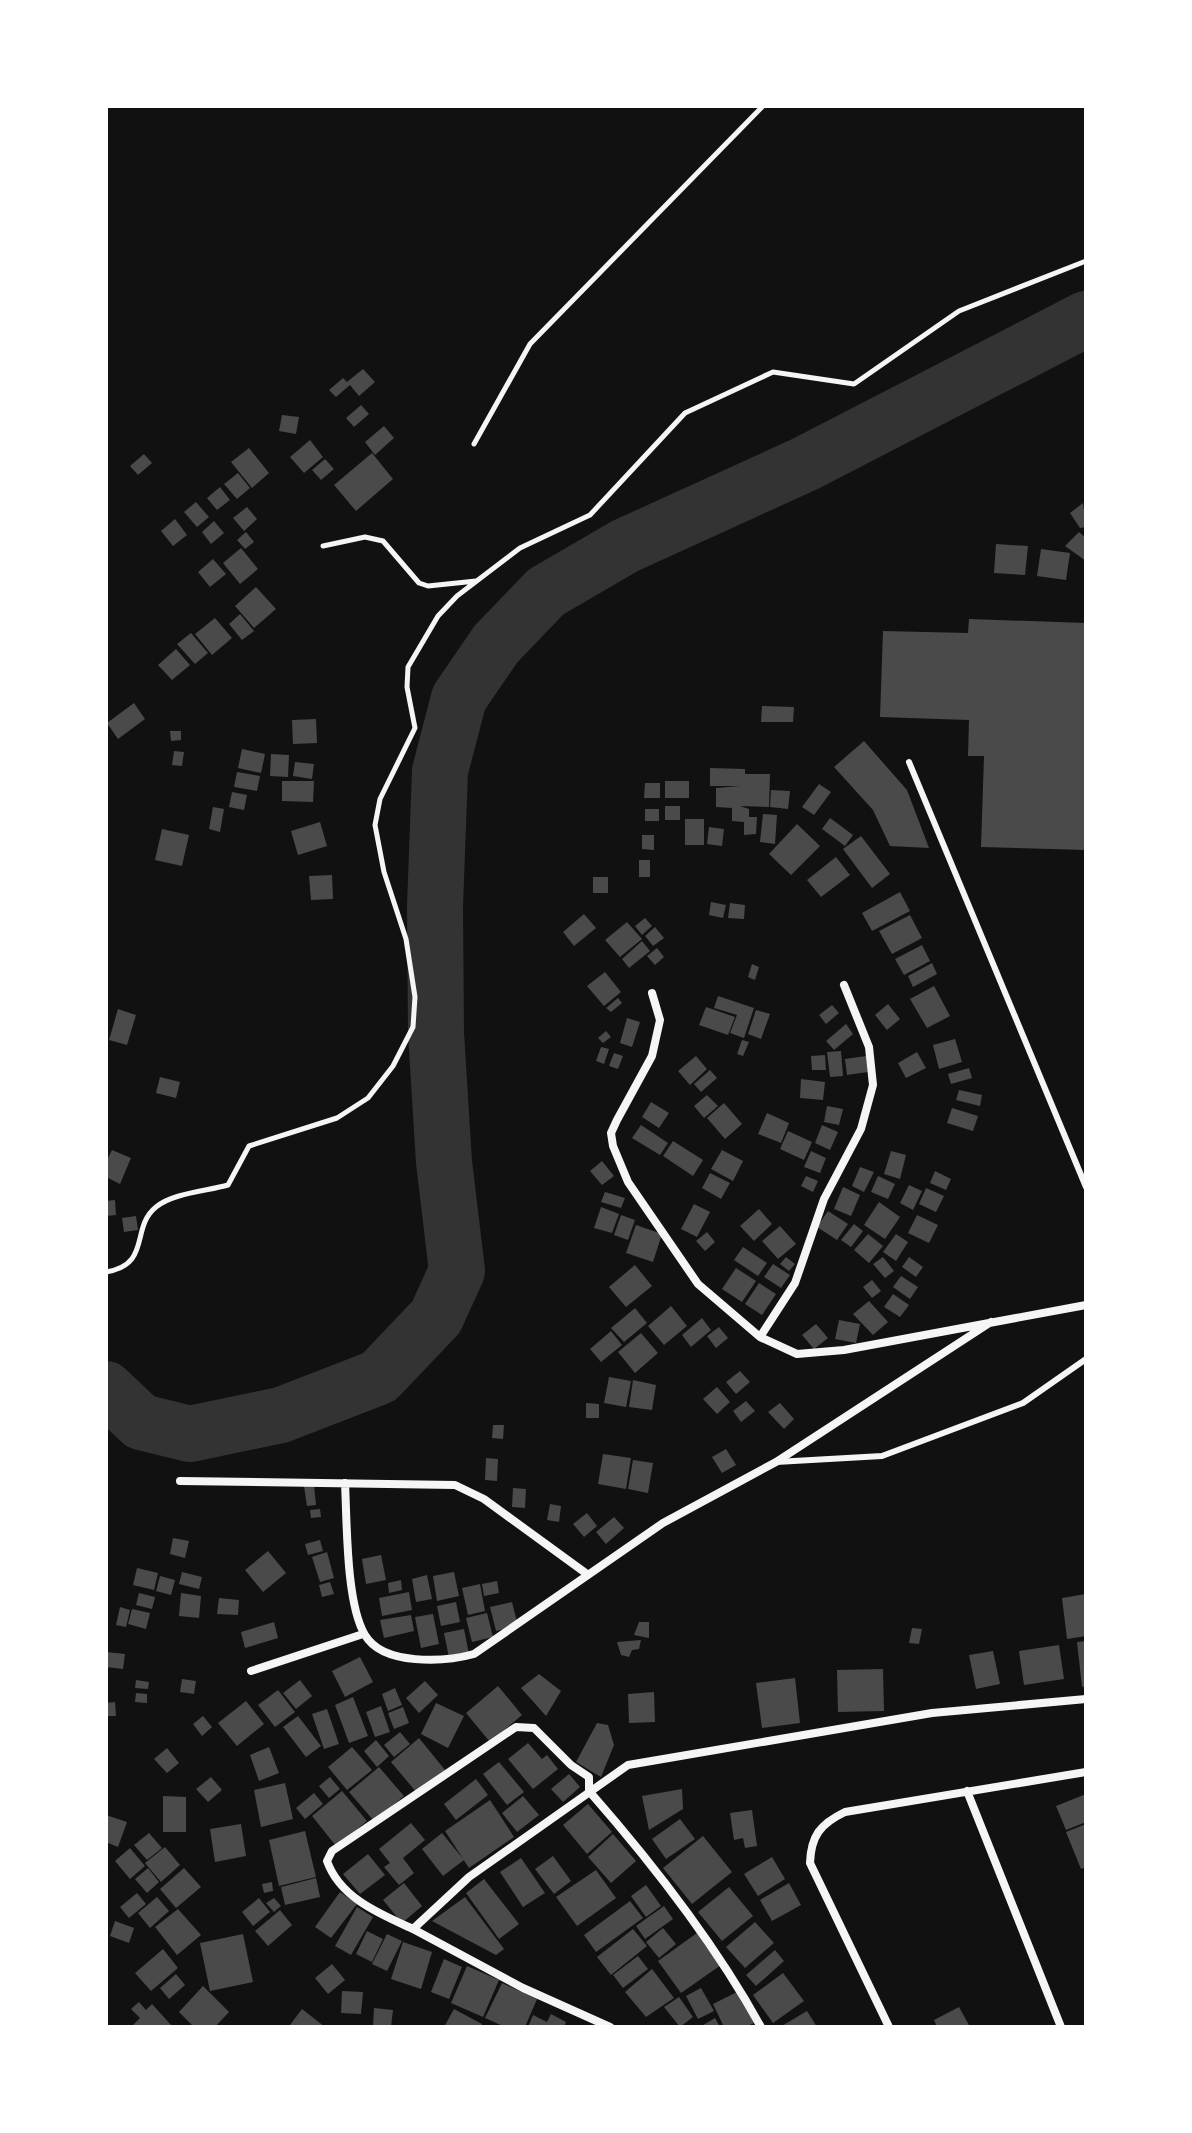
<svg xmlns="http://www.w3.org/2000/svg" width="1192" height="2133" font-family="'Alegreya Sans',sans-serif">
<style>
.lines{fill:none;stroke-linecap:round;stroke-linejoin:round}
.river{stroke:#333;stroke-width:56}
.building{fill:#4a4a4a}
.path{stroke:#f5f5f5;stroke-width:5}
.service{stroke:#f5f5f5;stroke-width:6}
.minor{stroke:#f5f5f5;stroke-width:8}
</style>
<rect width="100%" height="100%" fill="#111"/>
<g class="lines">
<path class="river" d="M106 1389 141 1422 190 1434 281 1415 379 1377 436 1317 457 1271 444 1162 436 1033 435 906 440 771 459 698 496 644 546 592 625 546 805 464 1086 319"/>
</g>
<path class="building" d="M363 369 375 382 359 396 350 385 336 397 329 390 343 378 347 382Z
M361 405 369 414 354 427 346 418Z
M282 415 299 417 296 434 279 431Z
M384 426 394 438 375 455 365 442Z
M310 440 323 457 304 473 290 457Z
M249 448 269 473 252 488 231 462Z
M372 453 393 479 356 511 334 485Z
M144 454 152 463 138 475 130 466Z
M325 459 334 469 321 480 312 470Z
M238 473 250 488 237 499 224 484Z
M220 487 230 500 217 510 207 498Z
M196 502 209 517 197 527 184 512Z
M1083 503 1086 527 1080 528 1070 513Z
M247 507 257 519 244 531 233 518Z
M175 519 187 535 173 546 161 531Z
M214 521 224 533 211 544 202 532Z
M246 532 254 542 245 549 237 540Z
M1079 532 1086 538V561L1065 546Z
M996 544 1028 546 1025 575 994 573Z
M241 548 258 569 240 584 223 563Z
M1041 549 1070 553 1066 580 1037 576Z
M213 559 226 574 210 587 198 572Z
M256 587 276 609 254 628 235 606Z
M240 614 254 631 242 640 229 624Z
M215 618 232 638 212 655 195 634Z
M969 619 1086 623V850L981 847 984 756H968L969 720 880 717 883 631 968 633Z
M191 633 208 653 195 664 177 644Z
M176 649 190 665 172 680 158 665Z
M134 703 145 719 118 739 107 723Z
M762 706 794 707 793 722H761Z
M316 719 317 743 293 744 292 720Z
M170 731H181V740L171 741Z
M864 741 907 790 929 848 890 846 873 810 834 767Z
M242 749 265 754 261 773 238 768Z
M174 751 184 752 182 766 172 765Z
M271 754 289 755 288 777 270 776Z
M295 762 314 764 312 779 293 776Z
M710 768 745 769V774H770L769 807 740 806 749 809V817H757L756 834 744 835V822L732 821V808L716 807V788L740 786H710Z
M237 772 260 776 257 791 234 787Z
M282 781H314L313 802 282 801Z
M665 781H689V798H665Z
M645 783H660V798H644Z
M819 784 831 792 814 815 802 807Z
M771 790 790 791 788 809 770 807Z
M232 792 247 795 244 810 229 807Z
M665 806H680V820H665Z
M213 807 224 809 220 832 209 829Z
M645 809H659V821H645Z
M763 814 777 815 775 844 760 842Z
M830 818 853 835 845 846 822 829Z
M685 819H704V845H685Z
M320 822 327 846 298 855 291 831Z
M797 824 820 846 791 875 769 854Z
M709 827 724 829 722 846 707 844Z
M162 829 189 835 182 866 155 860Z
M642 835H654V850L642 849Z
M861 836 890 874 872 888 843 849Z
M836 857 850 875 821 897 807 880Z
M639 860H650V877H639Z
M332 875 333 899 311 900 309 876Z
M593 877H608V893H593Z
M900 892 910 911 872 931 862 913Z
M711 902 726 905 723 918 709 915Z
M730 903 745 905 744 919 728 918Z
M584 914 596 928 574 946 563 932Z
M910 915 922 938 892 954 879 931Z
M645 918 652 926 642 935 635 926Z
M627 922 642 939 620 957 605 940Z
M655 927 664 938 653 946 645 936Z
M642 941 650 951 629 968 622 959Z
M922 945 930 961 904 975 895 959Z
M657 948 664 957 655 965 647 956Z
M932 963 937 974 913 987 908 976Z
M752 964 759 967 755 980 748 977Z
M605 972 621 992 604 1006 587 986Z
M934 986 950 1016 927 1028 910 999Z
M718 996 754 1008 744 1038 730 1033 737 1015 714 1008Z
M618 998 622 1003 611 1012 606 1008Z
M888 1004 900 1019 887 1030 875 1015Z
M832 1005 839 1013 826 1024 819 1015Z
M706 1007 735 1017 728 1035 699 1025Z
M118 1009 136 1015 127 1045 109 1040Z
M756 1010 770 1014 761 1039 748 1034Z
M627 1018 640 1022 632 1047 620 1043Z
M846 1024 853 1034 834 1050 826 1041Z
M606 1031 611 1037 603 1043 598 1038Z
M955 1039 962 1062 939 1069 933 1045Z
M742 1040 749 1042 743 1056 737 1054Z
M601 1047 609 1049 604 1064 596 1061Z
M841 1051 843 1076 830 1077 827 1052Z
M917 1052 926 1068 906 1078 898 1063Z
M614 1053 623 1056 618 1069 609 1066Z
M825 1055 826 1070H812L811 1056Z
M696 1056 707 1069 690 1085 678 1071Z
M866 1056 868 1072 847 1075 845 1059Z
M969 1068 972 1078 951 1084 948 1074Z
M710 1070 717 1078 701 1092 694 1084Z
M160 1077 180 1082 176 1098 156 1093Z
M801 1079 825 1082 823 1100 800 1098Z
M959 1090 982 1095 980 1106 956 1100Z
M707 1095 718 1106 704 1118 694 1106Z
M651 1102 669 1113 659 1128 642 1117Z
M724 1103 742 1124 725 1139 707 1118Z
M827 1106 843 1109 839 1125 824 1122Z
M952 1108 978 1116 973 1131 947 1123Z
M767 1113 789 1123 781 1143 758 1134Z
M641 1125 668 1143 660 1155 632 1138Z
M822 1125 838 1132 830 1150 815 1143Z
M788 1131 812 1142 804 1160 780 1149Z
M673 1141 703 1160 693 1176 663 1156Z
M112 1150 131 1158 120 1184 106 1177V1162Z
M722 1150 743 1161 733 1181 711 1169Z
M811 1151 826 1158 820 1173 804 1167Z
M891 1151 906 1155 900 1179 884 1174Z
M602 1161 614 1176 602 1185 590 1171Z
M860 1167 874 1172 864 1192 852 1186Z
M935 1171 951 1179 946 1190 930 1183Z
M710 1173 730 1183 721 1199 702 1188Z
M806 1176 818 1181 813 1192 801 1186Z
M878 1176 895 1184 888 1199 871 1192Z
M909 1185 922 1191 913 1210 900 1203Z
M843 1187 860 1195 851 1216 834 1209Z
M926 1188 944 1196 936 1212 919 1204Z
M605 1192 625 1198 621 1208 601 1202Z
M115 1200 116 1215 106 1216V1201Z
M879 1202 900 1217 885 1239 864 1225Z
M694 1204 710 1212 697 1237 681 1229Z
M601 1207 619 1214 612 1233 594 1228Z
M759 1209 772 1224 754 1241 740 1226Z
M828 1211 848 1224 837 1240 817 1227Z
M621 1215 635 1220 628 1240 614 1235Z
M917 1215 938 1225 929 1243 908 1233Z
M136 1216 138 1230 124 1232 122 1218Z
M854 1224 863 1231 851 1247 841 1240Z
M636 1225 662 1234 653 1262 626 1253Z
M780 1226 796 1244 778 1259 762 1241Z
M707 1232 715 1242 705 1251 696 1241Z
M868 1234 883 1246 869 1263 854 1250Z
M896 1234 908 1242 896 1261 883 1252Z
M743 1247 767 1263 758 1276 734 1260Z
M786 1257 795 1264 789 1271 780 1264Z
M883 1257 894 1271 885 1278 873 1264Z
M909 1257 923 1267 916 1277 902 1267Z
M773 1264 790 1275 781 1288 764 1277Z
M635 1265 652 1286 626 1307 609 1287Z
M736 1268 756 1281 742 1302 722 1289Z
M901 1276 918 1287 910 1299 893 1287Z
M872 1280 881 1291 872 1298 863 1287Z
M759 1283 776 1294 762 1315 745 1304Z
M893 1294 909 1305 900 1317 884 1307Z
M869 1301 888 1322 873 1335 853 1314Z
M671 1306 687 1326 664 1345 648 1326Z
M635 1308 647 1323 624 1342 611 1328Z
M702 1318 711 1330 691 1347 682 1335Z
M839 1320 860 1324 856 1343 835 1339Z
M816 1324 828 1338 814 1349 802 1335Z
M719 1327 728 1338 716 1348 707 1336Z
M611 1331 622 1345 601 1362 590 1349Z
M641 1333 658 1353 635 1373 618 1352Z
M740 1371 750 1382 736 1394 726 1382Z
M609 1377 631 1381 626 1407 604 1403Z
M633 1380 656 1385 652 1410 629 1407Z
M717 1387 730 1402 717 1414 703 1399Z
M746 1401 755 1411 741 1422 733 1411Z
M586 1403 599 1404V1418H586Z
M780 1403 794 1419 784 1429 768 1412Z
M493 1425H504L503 1439 492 1438Z
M726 1449 736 1465 722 1473 712 1457Z
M603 1454 631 1458 626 1489 598 1484Z
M486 1458 498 1459 497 1481 485 1480Z
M633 1460 653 1463 648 1493 628 1489Z
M314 1485 316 1505 307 1506 304 1486Z
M513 1488 526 1489 525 1508 512 1507Z
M550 1504 561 1506 559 1522 547 1520Z
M320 1509 321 1517 311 1518 310 1510Z
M587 1513 597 1526 584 1537 573 1524Z
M614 1517 624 1528 606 1544 596 1532Z
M173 1538 189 1541 185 1558 170 1554Z
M320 1540 323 1551 308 1555 305 1544Z
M268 1551 286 1573 263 1592 245 1570Z
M327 1552 334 1578 320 1582 312 1557Z
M381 1555 386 1580 366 1584 362 1559Z
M137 1568 158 1573 154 1590 133 1585Z
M182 1572 202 1577 199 1589 179 1584Z
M454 1572 459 1596 437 1601 433 1576Z
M427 1575 432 1599 416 1602 412 1579Z
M160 1576 175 1580 171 1595 156 1591Z
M401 1580 402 1590 389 1593 388 1583Z
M497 1581 499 1593 484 1596 482 1584Z
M330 1582 334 1594 322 1597 319 1585Z
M480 1584 485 1611 468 1615 462 1588Z
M409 1592 412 1610 382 1616 379 1598Z
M139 1593 155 1597 152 1609 136 1605Z
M181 1593 201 1596 199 1618 179 1616Z
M1086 1594V1636L1067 1639 1062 1598Z
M219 1598 239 1600 238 1615 217 1614Z
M456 1602 460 1622 441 1626 437 1606Z
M512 1602 518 1626 496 1631 490 1607Z
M120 1607 130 1610 126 1627 116 1625Z
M132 1609 150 1613 146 1629 128 1624Z
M487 1613 493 1637 472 1642 466 1618Z
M433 1614 439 1644 421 1648 415 1617Z
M411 1615 414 1631 384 1638 380 1620Z
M274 1622 278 1638 245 1648 241 1632Z
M639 1622H649V1638L634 1635Z
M912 1628 922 1629 919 1644 909 1643Z
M464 1629 469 1654 449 1658 444 1633Z
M641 1640 639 1649 632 1650 629 1657 621 1655 617 1642Z
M1086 1641V1686L1082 1687 1077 1642Z
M1059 1645 1064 1679 1024 1685 1019 1651Z
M993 1651 1000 1684 976 1689 969 1655Z
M106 1652 125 1654 123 1669 106 1667Z
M360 1657 373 1682 345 1697 332 1671Z
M883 1669 884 1711 838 1712 837 1670Z
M539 1674 561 1691 546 1716 521 1688Z
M795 1678 800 1723 762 1728 756 1683Z
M182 1679 196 1681 194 1694 180 1692Z
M136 1680 149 1682 148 1689 135 1688Z
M300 1680 312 1696 296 1709 283 1693Z
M425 1681 438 1695 419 1713 406 1698Z
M498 1686 522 1715 490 1742 466 1713Z
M395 1688 402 1705 388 1711 382 1694Z
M278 1690 295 1712 275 1727 258 1705Z
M654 1692 655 1722 629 1723 628 1694Z
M136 1693 147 1694V1703L135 1702Z
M353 1697 368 1736 349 1743 335 1705Z
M246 1701 264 1724 237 1746 218 1723Z
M115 1702 116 1716H106V1703Z
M436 1703 464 1716 448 1748 421 1734Z
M381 1706 390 1732 375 1737 366 1712Z
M403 1707 409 1723 394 1729 388 1713Z
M327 1709 339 1744 324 1749 312 1714Z
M203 1716 212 1727 202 1736 193 1724Z
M298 1716 321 1746 306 1757 283 1727Z
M597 1723 608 1725 614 1745 601 1777 576 1762Z
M400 1732 410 1744 394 1757 384 1745Z
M419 1738 445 1770 417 1793 391 1762Z
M376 1740 389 1756 377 1767 364 1751Z
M528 1743 542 1759 547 1755 558 1769 533 1789 508 1759Z
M269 1747 279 1773 259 1781 250 1755Z
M352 1747 372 1770 347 1790 328 1767Z
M167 1748 179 1763 167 1773 154 1759Z
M499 1762 524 1792 507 1805 483 1774Z
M379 1767 404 1796 374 1821 349 1792Z
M569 1774 580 1787 563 1802 551 1789Z
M211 1777 222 1790 208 1802 196 1789Z
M330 1777 340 1789 329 1798 319 1786Z
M476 1779 488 1795 456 1820 444 1804Z
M285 1783 293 1819 261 1827 254 1790Z
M682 1789 683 1809 649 1830 642 1796Z
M342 1791 367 1821 336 1846 312 1816Z
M314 1793 323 1804 305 1819 296 1808Z
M1086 1794V1822L1066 1830 1056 1806Z
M163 1796 186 1797V1832H163Z
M523 1796 539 1815 517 1832 502 1813Z
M490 1800 514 1837 469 1868 445 1831Z
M588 1804 612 1832 587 1854 563 1825Z
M752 1810 757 1846 745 1848 743 1838 734 1840 730 1813Z
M106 1815 127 1822 118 1847 106 1842Z
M680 1819 695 1839 666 1859 652 1839Z
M411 1823 425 1840 403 1858 414 1873 399 1885 384 1867 390 1863 379 1849Z
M241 1824 246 1856 215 1862 210 1829Z
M1086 1824V1867L1081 1869 1066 1832Z
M305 1831 316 1877 279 1886 269 1840Z
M149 1833 162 1848 147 1860 134 1845Z
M442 1833 464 1860 443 1876 422 1849Z
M613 1834 636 1861 611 1883 588 1857Z
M703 1836 732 1872 692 1904 663 1868Z
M165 1847 180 1865 161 1882 145 1863Z
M130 1848 145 1866 130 1879 115 1861Z
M368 1854 385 1875 360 1894 343 1874Z
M553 1856 571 1881 554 1894 535 1869Z
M772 1857 785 1879 758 1896 744 1874Z
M521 1858 545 1893 523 1907 500 1872Z
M148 1868 159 1882 147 1893 135 1879Z
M184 1868 201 1887 176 1908 160 1889Z
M596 1870 616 1898 577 1926 556 1897Z
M316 1878 320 1897 285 1905 281 1887Z
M484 1879 519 1924 499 1939 466 1893Z
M272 1882 273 1891 264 1893 262 1884Z
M404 1883 422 1906 402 1923 383 1900Z
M789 1883 801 1905 772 1921 760 1900Z
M646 1885 661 1906 646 1917 631 1896Z
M729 1887 753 1916 722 1941 698 1912Z
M340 1892 357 1904 331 1938 315 1927Z
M137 1893 146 1904 129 1918 120 1907Z
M157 1897 169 1911 150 1928 138 1913Z
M465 1897 504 1949 496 1955 432 1921Z
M259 1898 270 1912 253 1926 242 1912Z
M274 1898 281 1906 274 1912 266 1903Z
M630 1901 643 1918 596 1952 584 1935Z
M664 1906 673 1919 645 1939 636 1926Z
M357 1907 373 1917 351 1955 335 1946Z
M178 1909 201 1935 177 1955 155 1927Z
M280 1910 292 1925 268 1946 255 1931Z
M115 1921 134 1928 129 1943 110 1936Z
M755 1922 774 1943 745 1968 726 1947Z
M663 1928 676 1944 659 1958 646 1942Z
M633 1929 647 1946 611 1975 597 1957Z
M367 1931 383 1939 372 1962 356 1954Z
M697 1933 721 1965 681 1993 658 1961Z
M243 1934 253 1982 210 1991 200 1943Z
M387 1934 402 1941 387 1971 372 1964Z
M403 1942 432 1952 421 1989 391 1979Z
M163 1949 178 1968 151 1991 135 1973Z
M775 1950 784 1961 756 1986 746 1975Z
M638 1956 648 1969 623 1988 613 1975Z
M444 1959 462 1967 449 1999 431 1992Z
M332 1964 345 1980 328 1994 315 1978Z
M467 1966 499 1980 483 2017 451 2003Z
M652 1969 674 1998 646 2017 625 1992Z
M783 1973 804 2001 773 2023 753 1995Z
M176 1974 185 1985 169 1999 160 1988Z
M502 1983 537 1999 525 2027H505L485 2018Z
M203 1986 229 2012 215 2027H194L179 2012Z
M701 1988 714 2011 698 2019 686 1996Z
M342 1991 363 1992 361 2014 341 2013Z
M739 1991 754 2023 745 2027H724L713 2004Z
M679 1997 693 2017 680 2027 664 2007Z
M139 2002 146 2010 152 2004 172 2026 131 2027 140 2018 131 2009Z
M959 2007 970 2027H937L934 2020Z
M374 2008 393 2010 391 2027H373Z
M302 2009 325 2027 290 2025Z
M454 2009 482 2024 481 2027H444Z
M807 2011 817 2027H780Z
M551 2014 566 2022 564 2027H528L533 2015 547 2022Z
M715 2018 720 2027H700Z"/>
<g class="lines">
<path class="path" d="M474 444 530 344 763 106
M323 546 365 537 383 541 419 583 428 586 476 581
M106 1272C152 1264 130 1228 156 1207 173 1193 207 1191 228 1185L249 1146 337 1118 368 1098 393 1066 413 1027 415 997 406 939 384 872 375 825 380 799 415 728 407 687 408 667 438 616 457 596 520 548 590 515 685 413 773 372 854 384 959 311 1086 261"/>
<path class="service" d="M909 762 1086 1187
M776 1462 882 1456 1023 1403 1086 1359"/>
<path class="minor" d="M652 993 660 1020 652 1056 617 1120 611 1133 613 1146 628 1182 698 1284 760 1337 797 1354 844 1350 1086 1305
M760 1337 795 1283 824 1199 861 1129 873 1085 869 1047 844 985
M180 1481 455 1485 484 1499 587 1574
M345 1483C347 1522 346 1604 365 1635 383 1666 445 1662 474 1654L663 1523 776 1462 991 1322
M251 1671 363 1634
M967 1791 1061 2027
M413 1929C380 1914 340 1898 327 1861L332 1851 516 1727 534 1728 571 1765 589 1777V1791C654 1865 714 1942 761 2027
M610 2027 523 1988 413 1929 469 1877 628 1765 932 1713 1086 1699
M889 2027 810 1863C811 1836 820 1824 845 1812L1086 1772"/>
</g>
<rect width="1192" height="2133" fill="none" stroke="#ffffff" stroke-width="216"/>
</svg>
